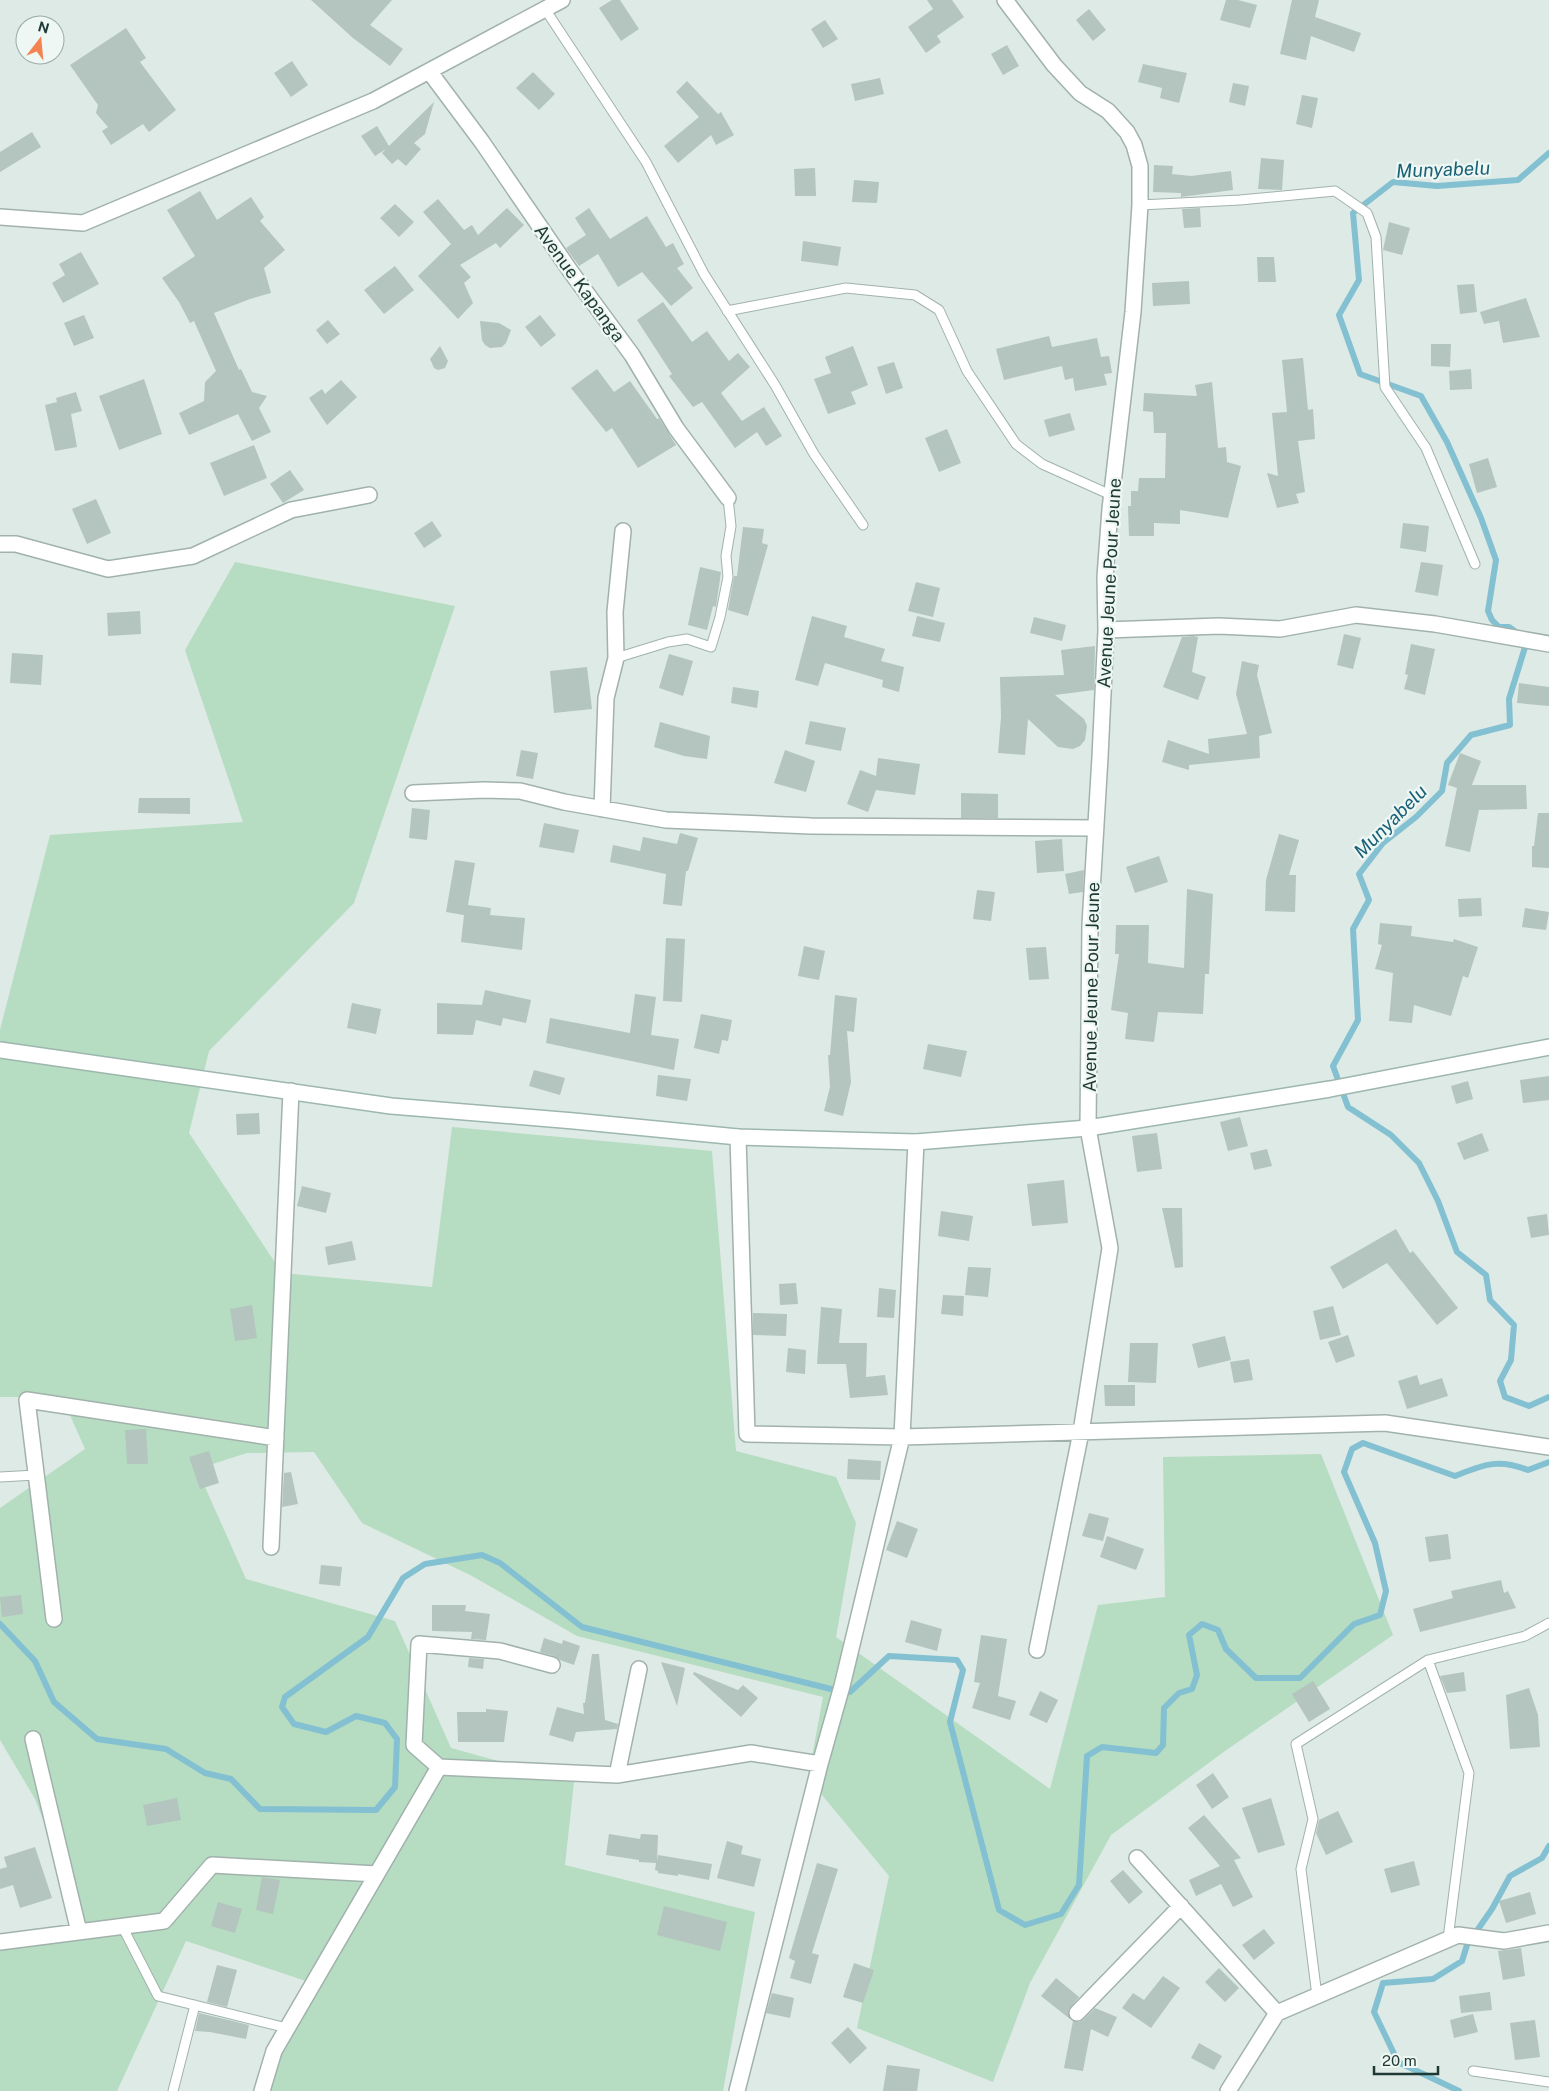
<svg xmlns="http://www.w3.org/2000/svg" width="1549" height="2091" font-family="'Public Sans',sans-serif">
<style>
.green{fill:#b6dcc2}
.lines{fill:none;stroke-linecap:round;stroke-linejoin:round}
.stream{stroke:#83c0d1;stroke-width:6}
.building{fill:#b3c5be}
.lane-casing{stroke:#a1b2ac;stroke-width:11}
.street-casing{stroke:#a1b2ac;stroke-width:18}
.secondary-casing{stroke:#9db6ae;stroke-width:18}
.lane{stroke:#fff;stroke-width:9}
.street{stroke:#fff;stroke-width:15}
.secondary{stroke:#fff;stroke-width:15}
.labels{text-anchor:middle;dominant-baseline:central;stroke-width:4.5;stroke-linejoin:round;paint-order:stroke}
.street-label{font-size:18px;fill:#1f3a34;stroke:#eef7f3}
.water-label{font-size:19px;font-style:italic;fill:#186176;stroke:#eef7f3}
</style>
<rect width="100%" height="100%" fill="#deeae5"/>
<path class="green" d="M235 562 455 606 354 903 209 1051 189 1133 282 1273 432 1287 452 1127 712 1151 736 1451 836 1477 856 1523 836 1637 1050 1789 1098 1605 1165 1597 1163 1457 1321 1454 1393 1635 1225 1751 1111 1835 1030 1983 993 2082 857 2028 889 1876 808 1778 823 1697 577 1636 472 1576 362 1523 314 1452 247 1453 197 1469 246 1579 395 1621 451 1748 574 1782 565 1865 755 1912 723 2091H264L306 1981 186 1941 117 2091H0V1935L84 1924 35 1799 0 1740V1508L85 1449 62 1397H0V1030L50 835 243 822 185 650Z"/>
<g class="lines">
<path class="stream" d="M1549 153 1518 180 1437 186 1393 182 1353 213 1359 280 1339 315 1360 374 1421 396 1447 442 1481 518 1496 560 1488 611 1492 620 1499 627H1509L1524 638 1526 644 1509 699 1510 725 1471 735 1447 763 1442 791 1416 817 1383 843 1359 874 1369 900 1353 929 1358 1020 1333 1066 1348 1107 1391 1135 1419 1163 1438 1201 1457 1252 1486 1275 1490 1300 1514 1325 1511 1360 1500 1381 1505 1397 1529 1406 1549 1397
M0 1624 35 1661 54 1702 97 1739 166 1749 205 1773 231 1779 260 1809 376 1810 395 1787 397 1739 385 1723 356 1716 326 1732 294 1724 282 1707 285 1697 368 1637 403 1578 425 1564 482 1555 500 1563 582 1627 831 1689 850 1692 889 1656 957 1660 963 1670 950 1722 999 1910 1025 1925 1061 1914 1079 1885 1087 1756 1102 1747 1156 1753 1163 1745 1164 1708 1179 1693 1192 1689 1197 1675 1189 1635 1202 1624 1218 1630 1226 1649 1256 1678H1300L1354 1624 1380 1615 1386 1591 1375 1543 1344 1472 1352 1449 1363 1443 1455 1476C1483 1465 1497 1458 1528 1470L1549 1462
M1459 2091 1398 2062 1374 2012 1383 1983 1433 1979 1462 1961 1467 1945 1492 1909 1510 1876 1542 1858 1549 1846"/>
</g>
<path class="building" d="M311 0H392L370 25 403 49 390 66 353 38Z
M612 0H620L639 29 621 41 599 8Z
M927 0H952L964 17 937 36 941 42 926 53 908 27 933 9Z
M1226 0H1238L1257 5 1250 28 1220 20Z
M1292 0H1319L1315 17 1361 33 1354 52 1311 36 1306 60 1280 54Z
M1089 9 1106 30 1093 41 1076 20Z
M825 20 838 39 823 48 811 29Z
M126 28 146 58 140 62 176 110 149 132 143 124 111 145 102 131 108 127 96 113 98 105 70 65Z
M1007 45 1019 66 1003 75 991 54Z
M292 61 308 85 291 97 274 73Z
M1143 64 1187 73 1179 103 1160 98 1162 88 1138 82Z
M533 72 555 94 539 110 516 88Z
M880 78 884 94 855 101 851 84Z
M687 81 718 114 721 112 734 135 716 145 711 135 678 163 664 146 699 117 676 92Z
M1233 83 1249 86 1245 106 1229 102Z
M1302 95 1318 98 1312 128 1296 124Z
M434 102 425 134 414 143 421 149 406 166 398 159 392 164 382 153 386 149 375 156 361 136 377 126 389 146Z
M32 132 41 147 0 172V152Z
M1261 158 1284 160 1282 190 1258 189Z
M1154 165 1173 166 1172 174 1191 176 1231 171 1233 190 1181 197V193L1153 192Z
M815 168 816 196H795L794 169Z
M854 180 879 182 877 203 852 202Z
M200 191 217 220 251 197 264 217 260 221 285 250 264 268 271 293 250 299 214 313 239 370 241 369 252 392 267 396 259 408 271 432 252 441 238 414 189 435 179 413 204 401 205 382 216 371 194 321 190 323 179 302 162 278 195 256 167 210Z
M438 199 464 230 472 225 478 235 507 208 524 225 500 248 496 243 460 265 471 277 464 283 473 303 458 319 418 276 451 244 423 212Z
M395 204 414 222 399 237 380 218Z
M589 208 610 239 647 216 666 247 673 243 684 264 677 268 693 288 671 306 642 272 618 287 598 254 579 266 566 248 586 235 575 218Z
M1200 208 1201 227 1184 228 1182 209Z
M1389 222 1410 228 1402 255 1383 250Z
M803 241 841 247 838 266 801 261Z
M81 252 99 284 63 303 52 283 65 275 59 264Z
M1257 257H1274L1276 282H1258Z
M395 266 414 290 384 314 364 290Z
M1189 281 1190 304 1153 306 1152 283Z
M1474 284 1477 312 1460 314 1457 285Z
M1526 298 1540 337 1503 343 1499 321 1484 324 1480 312Z
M663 302 692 342 707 331 729 361 738 353 750 367 721 393 742 421 764 407 782 436 766 446 757 432 735 448 702 402 693 407 669 376 672 374 637 320Z
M84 315 94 338 74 346 64 323Z
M540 315 556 335 541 347 525 327Z
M328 320 340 334 327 344 316 330Z
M480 321 499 323 511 330 506 343 502 347 490 348 485 345 482 340Z
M1049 336 1052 347 1097 338 1101 357 1109 356 1112 373 1104 374 1107 385 1075 391 1073 378 1065 380 1062 366 1004 380 996 349Z
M1431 344H1451L1450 367 1431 366Z
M440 346 448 361 445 368 438 370 434 368 430 359Z
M853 346 868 385 851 392 856 404 828 414 814 379 831 373 825 357Z
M1303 358 1308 410 1313 409 1315 439 1298 441 1305 492 1296 494 1299 503 1277 508 1267 473 1278 476 1272 413 1287 412 1282 360Z
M894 362 903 388 886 394 877 367Z
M597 369 614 392 630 381 657 419 659 418 676 445 638 468 612 428 606 432 571 388Z
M1471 369 1472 389 1450 390 1449 371Z
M144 379 162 434 119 450 99 396Z
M341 380 357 397 327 425 309 398 322 389 325 394Z
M1212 382 1218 448 1226 447 1227 462 1241 466 1228 518 1180 510V524L1154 523V536H1129L1128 506H1131V491H1138L1139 478H1165L1166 433H1154L1153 412 1143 411 1144 393 1197 396 1195 385Z
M76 392 82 411 71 414 77 447 55 451 45 405 57 402 56 398Z
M1070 413 1075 430 1049 437 1044 420Z
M947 429 961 463 939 472 925 438Z
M254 445 267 478 224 496 210 463Z
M1488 458 1497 487 1477 493 1469 464Z
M290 470 304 490 283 503 270 484Z
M96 499 111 533 87 544 72 509Z
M432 521 442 536 424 548 414 533Z
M1403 523 1429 526 1426 552 1400 548Z
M743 527 764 529 762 543 768 545 748 616 728 610 734 576H737Z
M1421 562 1443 565 1438 596 1415 592Z
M700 567 721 572 716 607 713 606 707 630 688 625Z
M916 582 940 588 933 617 908 611Z
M140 611 141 634 108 636 107 613Z
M812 616 847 626 844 637 885 649 881 661 904 667 899 692 882 687 883 680 825 663 818 686 795 680Z
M917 616 945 623 940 642 912 636Z
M1034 617 1066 625 1062 641 1030 633Z
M1344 634 1361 638 1353 669 1337 665Z
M1193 636 1198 637 1192 672 1206 677 1198 700 1163 687 1182 637Z
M1411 644 1435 649 1425 695 1404 689 1408 675 1405 674Z
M1095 646 1094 690 1055 695 1084 719 1087 726 1085 740 1080 746 1073 749 1058 747 1028 719 1025 755 998 753 1001 717 1000 677 1064 675 1061 650Z
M12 653 43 655 41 685 10 683Z
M669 654 693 661 683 696 659 688Z
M1242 661 1259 665 1257 675 1272 733 1259 736 1260 758 1189 765V770L1162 762 1168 740 1209 754 1208 739 1247 734 1236 694Z
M587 667 592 709 554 713 550 671Z
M1519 683 1549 687V706L1517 703Z
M733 687 759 691 757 708 731 703Z
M810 721 846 728 841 751 805 744Z
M660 722 710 736 707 759 684 756 654 747Z
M521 750 538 753 533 779 516 776Z
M785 750 815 761 806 792 774 783Z
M1460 753 1481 761 1472 785H1526L1527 809 1479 810 1470 852 1445 846 1457 788 1448 785Z
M878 758 920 764 915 795 876 790 868 812 847 804 860 770 876 776Z
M961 793 998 794V818H961Z
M139 798H190V814L138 813Z
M412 808 430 810 427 840 409 838Z
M1538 813H1549V868L1532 867V846H1534Z
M544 823 579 830 574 853 539 847Z
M680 833 698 838 688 871H686L682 906 663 904 666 874 610 862 613 845 640 851 643 837 677 844Z
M1279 834 1299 840 1289 875H1296L1295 912 1265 911 1266 880Z
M1062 839 1064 871 1037 873 1035 841Z
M1159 856 1168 882 1135 893 1126 867Z
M455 860 475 863 468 905 491 908 490 915 525 918 522 950 461 942 464 915 446 912Z
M1084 870 1083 892 1069 894 1065 874Z
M1187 889 1213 894 1209 974H1205L1203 1014 1158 1012 1154 1042 1125 1039 1128 1013 1111 1010 1119 954H1115L1116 925H1149L1148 963 1184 968Z
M977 890 995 892 991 921 973 919Z
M1481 898 1482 916 1459 917 1458 899Z
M1525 908 1549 912 1546 930 1522 927Z
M1380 923 1412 926 1411 936 1453 942 1454 939 1478 947 1468 978 1463 976 1451 1016 1414 1005 1412 1023 1389 1021 1393 973 1375 969 1382 945 1378 944Z
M666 938 685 939 682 1002 663 1001Z
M804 946 825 951 819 980 798 976Z
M1046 947 1049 979 1029 980 1026 948Z
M485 990 531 1000 526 1023 503 1018 501 1026 476 1020 473 1035 437 1034V1003L482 1005Z
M635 994 656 997 651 1035 679 1039 674 1070 546 1043 550 1018 630 1033Z
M835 995 857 998 854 1032 847 1031 851 1082 843 1116 824 1111 830 1087 828 1055H830Z
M352 1003 381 1009 376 1034 347 1028Z
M701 1014 732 1020 728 1041 722 1040 719 1054 694 1048Z
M928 1044 967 1051 961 1077 923 1069Z
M534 1070 565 1078 560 1095 529 1086Z
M658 1075 691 1079 687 1101 656 1096Z
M1549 1076V1100L1523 1103 1520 1080Z
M1468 1081 1473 1099 1456 1104 1451 1086Z
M259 1113 260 1134 237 1135 236 1114Z
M1240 1117 1248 1146 1228 1151 1220 1122Z
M1157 1133 1162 1169 1137 1172 1132 1136Z
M1482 1133 1489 1151 1464 1160 1457 1143Z
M1267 1149 1272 1166 1254 1170 1250 1153Z
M1064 1180 1068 1223 1032 1226 1027 1184Z
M302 1186 331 1193 326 1213 297 1206Z
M1162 1208H1182L1183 1267 1175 1268Z
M941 1211 973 1216 969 1241 938 1236Z
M1547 1214 1549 1235 1531 1238 1527 1217Z
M1396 1229 1410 1253 1413 1251 1458 1308 1437 1325 1387 1263 1343 1289 1330 1267Z
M352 1241 356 1260 328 1265 325 1247Z
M968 1267 991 1268 988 1297 965 1295Z
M796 1283 798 1304 780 1305 779 1284Z
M879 1288 896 1290 894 1318 877 1317Z
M943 1295 964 1296 963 1316 941 1314Z
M252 1305 257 1338 235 1341 230 1309Z
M1333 1306 1341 1335 1320 1340 1313 1311Z
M821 1307 842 1309 839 1343H867L866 1377 885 1375 888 1395 850 1398 846 1364H817Z
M753 1313 787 1314 786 1336 753 1335Z
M1348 1335 1355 1356 1336 1363 1328 1342Z
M1225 1336 1231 1360 1198 1368 1192 1344Z
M1130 1343H1158L1156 1383 1128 1382Z
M788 1348 806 1350 805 1374 786 1372Z
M1249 1359 1253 1380 1234 1383 1230 1362Z
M1417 1375 1420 1385 1442 1378 1448 1396 1407 1409 1398 1381Z
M1104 1385H1135V1406H1105Z
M146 1429 148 1464H127L125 1430Z
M209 1451 219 1483 200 1489 189 1457Z
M848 1459 881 1461 880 1480 847 1479Z
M291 1472 298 1504 282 1507 284 1473Z
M1089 1513 1109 1518 1103 1541 1082 1536Z
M897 1521 918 1529 907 1558 886 1550Z
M1448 1534 1451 1559 1429 1562 1425 1537Z
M1107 1536 1144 1549 1136 1570 1100 1557Z
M321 1565 342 1567 340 1586 319 1584Z
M1501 1580 1504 1593 1508 1591 1516 1608 1420 1632 1413 1609 1453 1598 1451 1591Z
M21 1595 23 1614 2 1617 0 1597Z
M432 1605H466L465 1611 490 1614 486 1640 471 1639 472 1632 432 1631Z
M911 1620 942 1629 937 1651 905 1642Z
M981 1635 1007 1639 998 1696 1016 1701 1010 1720 972 1708 980 1683 974 1682Z
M544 1638 562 1644 563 1640 580 1646 574 1665 560 1660 554 1656 540 1652Z
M592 1654H599L605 1720 618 1724 617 1729 576 1732 573 1742 549 1735 557 1707 584 1714 583 1703H585Z
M469 1658 484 1659 483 1669 468 1667Z
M661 1662 685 1668 677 1706Z
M694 1672 738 1690 743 1685 758 1698 741 1717 693 1674Z
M1464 1672 1466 1691 1447 1693 1440 1676Z
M1313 1681 1330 1709 1309 1722 1292 1694Z
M1529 1688 1538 1715 1540 1747 1510 1749 1506 1695Z
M1040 1691 1058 1700 1047 1723 1029 1715Z
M486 1709 508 1711 504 1742H458L457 1712H486Z
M1213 1773 1229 1797 1212 1809 1196 1785Z
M177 1798 181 1820 147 1826 143 1805Z
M1271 1798 1285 1845 1258 1853 1242 1808Z
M1338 1811 1353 1842 1326 1855 1316 1833 1319 1820Z
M1204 1815 1241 1858 1234 1860 1253 1897 1233 1907 1221 1884 1196 1896 1189 1880 1220 1866 1188 1828Z
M609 1834 640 1839 641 1834 658 1835 657 1861 658 1855 712 1864 709 1880 678 1874V1876L658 1873V1871L655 1870 656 1863 639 1862V1860L606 1855Z
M727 1841 743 1846 741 1854 761 1859 754 1887 717 1878Z
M35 1847 52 1898 20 1908 13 1885 0 1889V1869L7 1867 4 1857Z
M1414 1861 1420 1885 1391 1893 1384 1869Z
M817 1863 838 1869 812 1953 819 1955 811 1984 790 1978 795 1961 789 1958Z
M1123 1870 1143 1892 1129 1904 1110 1881Z
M262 1877 280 1880 273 1914 256 1910Z
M1530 1892 1536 1914 1506 1923 1499 1901Z
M218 1902 242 1909 235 1933 211 1926Z
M664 1906 727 1922 720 1951 657 1935Z
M1264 1929 1275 1943 1254 1960 1242 1945Z
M1521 1948 1525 1976 1503 1980 1498 1951Z
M854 1963 874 1970 863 2003 843 1997Z
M217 1965 237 1970 227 2007 207 2002Z
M1219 1968 1239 1988 1225 2002 1205 1982Z
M1163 1976 1180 1988 1151 2028 1122 2008 1133 1993 1144 2000Z
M1056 1978 1079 1997 1068 2010 1070 2019 1041 1996Z
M1490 1992 1492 2010 1461 2013 1459 1996Z
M772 1993 794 1998 790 2018 766 2013Z
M1095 2008 1117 2017 1108 2037 1091 2029 1083 2071 1064 2068 1073 2021 1079 2022 1083 2020Z
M199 2013 249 2025 246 2039 210 2032 195 2031Z
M1473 2014 1478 2032 1454 2038 1450 2020Z
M1535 2020 1540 2057 1515 2060 1510 2023Z
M848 2027 867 2048 850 2064 831 2043Z
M1199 2043 1222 2056 1214 2070 1191 2058Z
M887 2065 920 2069 917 2091H883Z"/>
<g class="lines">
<g class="lane-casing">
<path id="lane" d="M545 9 646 162 704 274 775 385 814 454 863 525
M1140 205 1240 200 1335 191 1367 213 1376 237 1385 387 1426 448 1475 564
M727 311 846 288 915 295 939 310 967 371 1016 444 1042 464 1111 495
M616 658 668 642 687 639 711 647 720 617 728 577 726 556 731 526 728 498
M0 1477 36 1475
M1428 1660 1469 1773 1448 1939
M122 1926 158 1996 287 2028
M1317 1996 1301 1869 1313 1819 1296 1744 1428 1660 1525 1636 1549 1623
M1473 2071 1549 2082
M173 2091 195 2005"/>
</g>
<g class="street-casing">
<path id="street" d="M1005 0 1054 65 1080 93 1108 111 1127 132 1134 145 1140 166V205L1133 312 1110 509 1105 577 1106 630 1100 757 1090 925 1088 1128 1110 1248 1081 1432 1037 1650
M429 71 482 142 571 272 632 355 676 428 728 498
M0 217 83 223 373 101 562 0
M0 544H16L108 569 193 556 291 510 369 495
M1106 630 1219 626 1280 629 1356 615 1435 624 1549 644
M413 793 484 790 520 791 564 802 666 820 811 826 1096 828
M602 809 606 698 616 658 615 612 623 531
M738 1137 747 1434 902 1437 1385 1423 1549 1447
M271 1547 291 1091
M54 1619 27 1400 276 1438
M33 1739 79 1932
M439 1767 414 1745 419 1644 500 1651 552 1665
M617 1775 639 1669
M1137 1858 1277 2013
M0 1942 164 1921 212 1865 377 1874
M1077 2013 1181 1906
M262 2091 274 2051 439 1767 617 1775 751 1753 820 1764
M737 2091 820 1764 842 1686 902 1437 916 1142
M1228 2091 1277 2013 1458 1935 1504 1941 1549 1933"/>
</g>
<g class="secondary-casing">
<path id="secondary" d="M0 1050 391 1106 574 1121 738 1137 916 1142 1088 1128 1330 1089 1549 1047"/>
</g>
<use href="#lane" class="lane"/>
<use href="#street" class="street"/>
<use href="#secondary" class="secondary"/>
</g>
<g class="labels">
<g class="street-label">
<text transform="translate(580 283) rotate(54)">Avenue Kapanga</text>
<text transform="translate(1109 583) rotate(-87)">Avenue Jeune Pour Jeune</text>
<text transform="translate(1091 987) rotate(-89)">Avenue Jeune Pour Jeune</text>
</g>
<g class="water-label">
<text transform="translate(1443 169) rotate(-2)">Munyabelu</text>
<text transform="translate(1390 821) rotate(-45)">Munyabelu</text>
</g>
</g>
<g transform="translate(40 40) rotate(16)"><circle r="24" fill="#eef7f3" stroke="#9baba7"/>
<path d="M0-4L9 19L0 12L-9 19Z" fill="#f58351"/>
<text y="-8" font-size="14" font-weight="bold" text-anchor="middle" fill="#1f3a34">N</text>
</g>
<path d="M1374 2066v8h64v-8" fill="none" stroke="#1f3a34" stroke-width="2.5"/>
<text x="1382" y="2066" font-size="15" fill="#1f3a34" stroke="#eef7f3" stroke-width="4" paint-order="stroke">20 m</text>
</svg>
